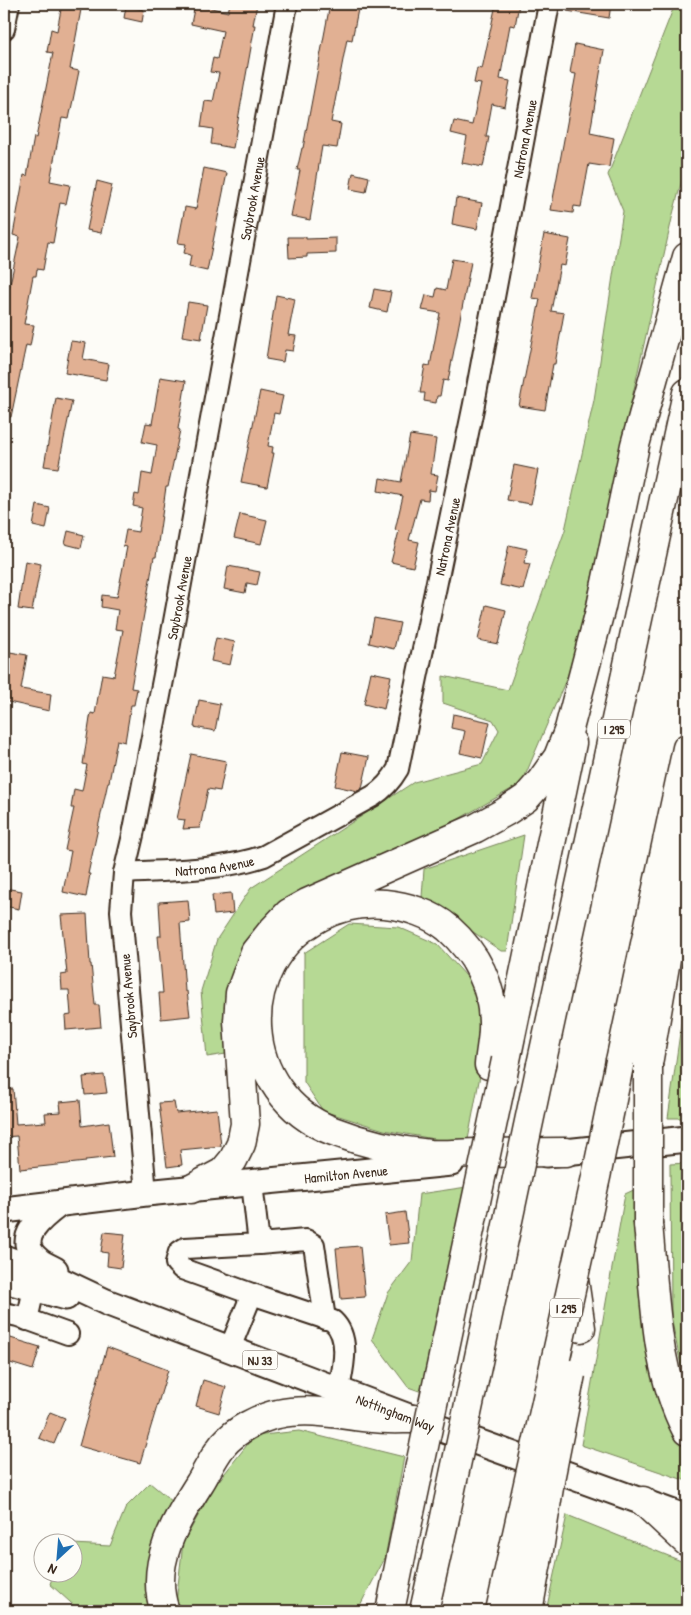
<svg xmlns="http://www.w3.org/2000/svg" width="691" height="1615" font-family="'Patrick Hand',sans-serif">
<style>
.green{fill:#b6d994;stroke:#788259}
.building{fill:#e1b093;stroke:#3b2a1e}
.lines{fill:none;stroke-linecap:round;stroke-linejoin:round}
.minor-casing{stroke:#3b2a1e;stroke-width:24}
.major-casing{stroke:#3b2a1e;stroke-width:29}
.highway-casing{stroke:#3b2a1e;stroke-width:31}
.minor{stroke:#fdfcf7;stroke-width:20}
.major{stroke:#fdfcf7;stroke-width:25}
.highway{stroke:#fdfcf7;stroke-width:28}
.highway-bridge-casing{stroke:#3b2a1e;stroke-width:31;stroke-linecap:butt}
.highway-bridge{stroke:#fdfcf7;stroke-width:28}
.labels{text-anchor:middle;dominant-baseline:central;stroke-width:4;stroke-linejoin:round;paint-order:stroke}
.shield{fill:#fdfcf7;stroke:#75695f;stroke-width:1}
.shield-label{font-size:12px;font-weight:bold;fill:#3b2a1e}
.street-label{font-size:14px;fill:#3b2a1e;stroke:#fdfcf7}
</style>
<rect width="100%" height="100%" fill="#fdfcf7"/>
<filter id="ink" filterUnits="userSpaceOnUse"><feTurbulence type="fractalNoise" baseFrequency=".02" numOctaves="2"/><feDisplacementMap in="SourceGraphic" scale="10" xChannelSelector="R" yChannelSelector="G"/><feConvolveMatrix kernelMatrix="1 2 1 2 8 2 1 2 1" color-interpolation-filters="sRGB"/></filter>
<g filter="url(#ink)">
<path class="green" d="M675 4H687V161L673 214 573 663 522 783 406 849 271 919 232 1053 207 1057 201 991 217 939 251 888 414 782 482 764 499 730 493 720 443 703V676L508 690 565 530 594 400 623 211 608 175Z
M524 835 507 951H501L422 897 424 869Z
M349 924 398 927 437 944 478 989 481 1070 467 1145 384 1130 323 1111 304 1082V953Z
M687 983V1118H668Z
M687 1163V1394L671 1317 670 1164Z
M467 1187 425 1393 408 1387 372 1339 388 1293 412 1261 419 1194Z
M640 1187 669 1422 687 1449V1481L581 1445 625 1194Z
M299 1431 404 1457 385 1558 357 1611H175L183 1543 214 1487 254 1436Z
M150 1483 173 1502 153 1543 147 1589 154 1611H80L50 1584 54 1573 72 1572 73 1544 110 1546 126 1507Z
M567 1515 681 1561 687 1566V1611H546Z"/>
<path class="building" d="M62 4H82L70 69 79 71 69 119 62 118 50 181 70 185 66 204 60 203 53 243 48 242 43 270 37 269 36 276H33L24 324 34 325 30 346 26 345 11 417H4V288L9 289 20 237 13 235 24 175 27 176 34 137 36 138 53 53 47 52 51 29 57 31Z
M195 4 228 12 230 4H257L253 25H255L233 148 211 144 213 129 201 127 205 101 213 102 219 73 210 72 213 58 217 59 223 31 191 24Z
M330 4H359L352 40 347 39 331 122 341 124 337 148 322 146 310 220 291 216 300 170H297L302 148H303Z
M496 4H519L515 26 510 25 500 79 510 81 505 107 492 104 486 137H489L483 167 462 163 467 137 451 133 454 121 472 125 481 84 474 83 477 68 482 69Z
M568 4H611L609 18 567 11Z
M126 6 144 10 142 22 124 18Z
M575 44 604 50 590 133 614 138 609 167 589 164 581 207 574 206 573 213 551 210 576 74 570 73Z
M204 168 227 173 207 271 189 267 191 255 184 253 186 244 178 243 185 207 196 209Z
M353 173 369 177 366 192 350 189Z
M97 181 112 185 101 233 87 230Z
M456 198 482 203 477 229 452 224Z
M544 234 570 239 565 266 560 265 551 311 564 313 555 364H553L545 410 519 406 540 299 532 298Z
M288 237H306V239L336 238V253L307 254V257L289 258Z
M452 259 471 262 448 381 443 380 440 396H437L436 403 424 401 425 393H420L425 365 430 366 440 313 422 310 426 295 435 297 437 288 446 290Z
M374 289 391 292 387 312 370 308Z
M276 295 295 299 288 335 296 336 293 351 285 350 283 362 266 359Z
M188 302 207 305 201 339 182 336Z
M71 341 86 343 83 359 109 364 106 380 65 373Z
M160 377 186 381 178 429 180 430 168 487H166L156 557H154L131 688 137 689 134 705H131L125 742 117 740 109 782H108L88 874H90L86 897 63 892 71 851 65 850 74 808H71L74 789 82 791 87 765 83 764 90 718 91 713 95 714 102 674 114 676 123 630 115 629 118 610 101 607 102 595 117 597 127 547 123 546 126 530 138 532 142 508 133 506 135 494 139 495 142 473 152 475 157 445 142 442 146 423 152 424Z
M260 391 283 396 279 414 274 413 268 446 273 447 272 453H274L267 487 241 482Z
M56 398 72 401 58 468 44 466Z
M410 435 436 439 431 474 438 475 435 491 429 490 428 500 420 499 409 540 419 542 413 567 391 562 399 531 395 530 403 496 378 491 380 478 401 482Z
M514 465 538 470 531 504 507 500Z
M37 505 50 508 46 529 33 526Z
M240 514 267 520 261 544 234 538Z
M68 531 84 535 81 548 65 544Z
M509 545 527 549 524 563 530 564 523 590 500 585Z
M25 561 41 564 32 611 18 609Z
M228 566 260 572 257 585 247 583 245 593 224 589Z
M486 605 506 610 498 644 478 640Z
M374 618 400 623 394 649 369 643Z
M216 638 235 642 230 665 211 661Z
M10 652 27 655 21 689 51 694 49 711 4 701V686Z
M371 672 391 676 384 709 364 704Z
M199 700 220 704 215 731 194 727Z
M453 714 490 722 482 758 460 753 465 731 451 728Z
M342 752 369 757 362 788 358 791 335 786Z
M191 754 226 761 220 791 208 789 200 828 183 829 185 820 177 819Z
M4 888 22 891 19 909 4 906Z
M231 893 233 913 214 915 212 895Z
M188 900 190 922 180 923 185 991H187L190 1016 161 1019 159 993H163L158 936H161L159 902Z
M87 914 90 964H91L95 1005H99L101 1027 66 1030 65 1016 71 1015 69 990H62L61 975 67 974 61 915Z
M104 1075 107 1093 85 1095 83 1077Z
M13 1089 16 1124 46 1122 45 1113 61 1112 60 1102 80 1100 82 1126 109 1122 113 1157 86 1160V1162L20 1169 17 1136 4 1137V1090Z
M174 1102 176 1113 217 1109 221 1146 180 1150 182 1165 167 1167 159 1103Z
M405 1212 409 1243 389 1245 385 1215Z
M104 1232 125 1234 121 1268 107 1266 108 1253 101 1252Z
M360 1246 365 1297 341 1299 336 1248Z
M4 1336 40 1347 33 1370 7 1362 9 1355 4 1354Z
M107 1347 168 1370 140 1463 79 1446Z
M203 1380 226 1387 219 1413 196 1406Z
M50 1412 65 1418 54 1444 39 1438Z"/>
<g class="lines">
<g class="minor-casing">
<g id="minor">
<path d="M4 29 9 4"/>
<path id="s1" d="M124 873C170 870 219 871 264 856L373 796C384 789 391 781 398 769L474 404 549 4"/>
<path id="s2" d="M146 1193 121 911 124 873 133 835 169 649 287 4"/>
<path d="M259 1244 306 1240 314 1245 325 1319"/>
<path d="M252 1294 182 1269 176 1263 179 1252 185 1248 259 1244 252 1183"/>
<path d="M4 1313 18 1316 68 1334"/>
<path d="M27 1320 34 1289"/>
<path d="M230 1348 252 1294 333 1321C351 1338 343 1368 339 1389"/>
</g>
</g>
<g class="major-casing">
<g id="major">
<path d="M546 1154 687 1139"/>
<path id="s3" d="M4 1210 146 1193 451 1163"/>
<path id="s4" d="M4 1258 53 1277 106 1302 414 1419 687 1518"/>
<path d="M55 1270C50 1267 42 1264 38 1260 12 1239 43 1216 59 1204"/>
<path d="M4 1280 66 1297"/>
</g>
</g>
<g class="highway-casing">
<path id="highway" d="M506 1060 572 743
M620 1061 687 748
M648 1064 687 838
M489 1065C490 1051 494 1036 493 1022 492 984 476 953 448 928 431 914 407 906 385 904 363 902 340 906 320 917 230 964 238 1095 333 1131 364 1143 398 1151 430 1154 446 1155 462 1153 478 1153 508 1153 537 1152 566 1152
M541 1065 687 393
M191 1189 223 1172 233 1160 241 1144 245 1124 238 1021 240 993 255 952 271 932 289 913 307 903 476 828 505 812 526 798 541 781 558 757 569 729 601 607 635 445 687 257
M648 1224C655 1294 654 1368 687 1431
M574 1280 581 1328
M643 1501 687 1542
M165 1611C148 1564 177 1519 201 1481 208 1469 214 1456 223 1445 236 1430 258 1418 278 1414 309 1407 342 1415 372 1418 386 1420 400 1419 414 1419
M390 1611 409 1517
M424 1611 444 1522
M500 1611 512 1556
M528 1611 537 1562"/>
</g>
<use href="#minor" class="minor"/>
<use href="#major" class="major"/>
<use href="#highway" class="highway"/>
<g class="highway-bridge-casing">
<path id="highway-bridge" d="M648 1064V1224
M409 1517 506 1060
M444 1522 541 1065
M512 1556 596 1177 620 1061
M537 1562 551 1475 571 1374"/>
</g>
<use href="#highway-bridge" class="highway-bridge"/>
</g>
</g>
<g class="labels">
<g class="shield">
<rect x="598" y="719.5" width="32" height="19" rx="4"/>
<rect x="550" y="1298.5" width="32" height="19" rx="4"/>
<rect x="242.5" y="1350.5" width="35" height="19" rx="4"/>
</g>
<g class="shield-label">
<text x="614" y="729">I 295</text>
<text x="566" y="1308">I 295</text>
<text x="260" y="1360">NJ 33</text>
</g>
<g class="street-label">
<text stroke="none"><textPath href="#s1" startOffset="946">Natrona Avenue</textPath></text>
<text stroke="none"><textPath href="#s2" startOffset="1008">Saybrook Avenue</textPath></text>
<text stroke="none"><textPath href="#s1" startOffset="541">Natrona Avenue</textPath></text>
<text stroke="none"><textPath href="#s2" startOffset="602">Saybrook Avenue</textPath></text>
<text stroke="none"><textPath href="#s1" startOffset="91">Natrona Avenue</textPath></text>
<text transform="translate(128 996) rotate(-95)">Saybrook Avenue</text>
<text stroke="none"><textPath href="#s3" startOffset="344">Hamilton Avenue</textPath></text>
<text stroke="none"><textPath href="#s4" startOffset="421">Nottingham Way</textPath></text>
</g>
</g>
<rect width="691" height="1615" fill="none" stroke="#fdfcf7" stroke-width="20"/>
<rect x="10" y="10" width="671" height="1595" fill="none" stroke="#3b2a1e" stroke-width="2" filter="url(#ink)"/>
<g transform="translate(58 1558) rotate(206)"><circle r="24" fill="#fdfcf7" stroke="#afa8a0"/>
<path d="M0-4L9 19L0 12L-9 19Z" fill="#1f6fb2"/>
<text y="-8" font-size="14" font-weight="bold" text-anchor="middle" fill="#3b2a1e">N</text>
</g>
</svg>
